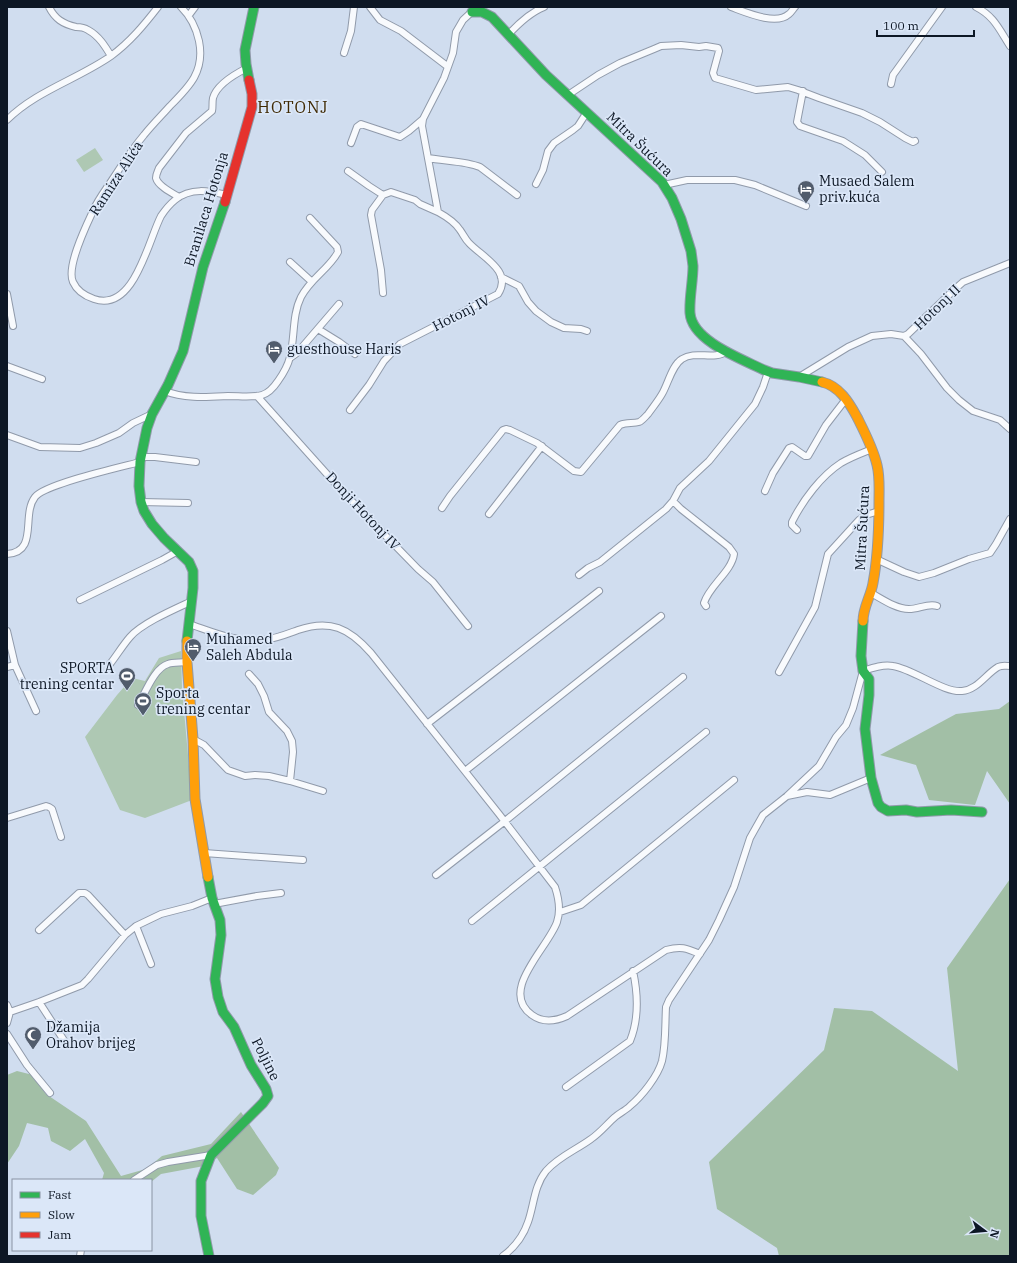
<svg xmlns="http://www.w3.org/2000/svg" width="1017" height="1263" font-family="'IBM Plex Serif',serif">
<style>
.green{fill:#aec8b3}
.forest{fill:#a2bfa6}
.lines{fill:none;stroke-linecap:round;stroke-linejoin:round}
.street-casing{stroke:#909aaa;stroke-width:8}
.fast-casing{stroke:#909aaa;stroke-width:11}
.slow-casing{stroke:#909aaa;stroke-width:11}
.jam-casing{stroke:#909aaa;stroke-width:11}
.street{stroke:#f8fafd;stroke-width:6}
.fast{stroke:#30b455;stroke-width:9}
.slow{stroke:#ff9f0a;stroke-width:9}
.jam{stroke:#e5322d;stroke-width:9}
.labels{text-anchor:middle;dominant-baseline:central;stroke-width:3.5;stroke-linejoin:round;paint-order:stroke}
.street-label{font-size:14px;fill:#0d1725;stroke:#dbe7f8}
.poi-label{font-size:14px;fill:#0d1725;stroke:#dbe7f8;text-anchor:start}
.quarter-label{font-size:16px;letter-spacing:1px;fill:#402a04;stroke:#dbe7f8}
</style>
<rect width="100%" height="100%" fill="#d0ddef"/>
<path class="green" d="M95 148 103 160 84 172 76 160Z
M181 651 182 688 192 800 145 818 120 810 85 737 117 695 132 678 145 681 159 658Z"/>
<path class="forest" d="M1010 701V804L987 771 975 805 929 800 916 765 880 755 956 714 999 709Z
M1010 879V1256H779L777 1248 717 1209 709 1162 824 1050 834 1008 872 1011 958 1071 947 968Z
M17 1071 33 1075 46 1094 86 1121 121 1176 146 1169 162 1156 211 1144 241 1112 279 1168 276 1175 253 1195 237 1189 217 1158 204 1166 161 1174 151 1182V1180H102L104 1173 85 1139 70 1151 51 1141 48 1128 27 1123 19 1146 7 1164V1075Z"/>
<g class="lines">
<g class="street-casing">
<path id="street" d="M49 7C55 19 63 24 76 27 80 27 85 28 88 30 99 36 105 46 111 56
M181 7C191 17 196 27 199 41 205 71 190 86 170 106 161 116 152 125 144 135 133 148 123 163 114 177 107 188 98 199 93 211 86 226 66 267 73 282 77 291 85 296 94 299 134 313 148 241 161 216 165 210 170 204 175 200 191 187 209 191 227 195
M370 7 380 20 401 31 447 66
M731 7C745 12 776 26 789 14 791 13 793 9 795 7
M976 7C994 16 999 29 1010 46
M189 15 195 7
M508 35C518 24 529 13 544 7
M344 53 351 31 354 7
M891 84 893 75 942 7
M803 91 797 122 800 126 843 141 865 155 882 172
M568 95 598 75 620 63 654 49 661 46 681 45 699 47 706 46 718 48 719 51 713 73 715 78 756 90 788 87 798 90 819 98 862 113 880 122 905 138 913 142 915 141
M7 120C36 91 78 79 111 56 130 42 144 25 158 7
M351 143 357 127 361 124 400 137 409 131 423 119
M428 158C444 161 466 161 480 167L517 195
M348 171 369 186 383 195
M536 184 543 170 548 151 554 143 573 130 578 126 587 112
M664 185 687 180H735L755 185 806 206
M179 197C172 193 158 186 156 178 156 174 158 171 159 168L186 133 212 111C213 107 212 103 213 98 217 84 235 74 247 68
M290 262 311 281
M501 277 519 286 528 302 536 311 551 322 564 328 581 329 587 331
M383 293 381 270 371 215 372 210 383 195 391 192 415 200 420 204 438 212
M7 294 13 326
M318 329 339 342 355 354
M904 336 921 354 947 388 959 400 973 411 1000 420 1010 429
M290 358 297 353 339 304
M7 366 42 379
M799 377 848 347 872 336 891 334 904 336 908 334 955 289 963 282 1010 263
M165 391C184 399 208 397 228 396 240 396 251 398 262 395 269 393 274 387 278 381 283 374 288 365 290 357 295 337 292 315 301 297 311 278 329 269 338 252L337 247 310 218
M257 396 343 492 418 569 433 582 468 626
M350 410 369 385 384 361 400 344 498 294C513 271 482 257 469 243 465 239 463 234 460 230 455 222 447 217 438 212L422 126 423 119 444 78 453 53 456 32 463 20 477 7
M7 435 40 447 80 448 96 443 119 433 133 423 152 414
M141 457H155L196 462
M765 491 773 473 789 448 792 447 805 456H808L826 425 846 399
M673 501 681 509 729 547 734 554C732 571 709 586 704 603L706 606
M141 502 188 503
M442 508 450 496 503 430 506 429 510 430 537 443 574 471 581 472 620 425C627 422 633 424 639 422 642 421 645 417 648 414 653 407 658 401 662 394 668 384 672 365 682 359 696 350 714 361 727 351
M489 514 542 446
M797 530 792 525V522C803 500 821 476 841 463 851 457 862 453 872 449
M7 554C39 552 21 515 35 497 45 484 121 467 140 462
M876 559 904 572 919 577 934 573 969 559 990 553 996 544 1010 519
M579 575 588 568 600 562 666 509 673 501 680 488 709 461 755 404 763 387 768 372
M871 593C882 599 896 609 909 609 919 609 928 603 937 606
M80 600 162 560 178 551
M189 624C213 632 237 643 263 640 275 639 287 634 298 630 330 619 349 628 371 653L499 814 555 887C559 899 561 910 557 922 548 948 498 991 532 1015 543 1023 556 1021 567 1016L666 950C681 946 686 948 700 954
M7 631 15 665 36 711
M110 664C117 655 123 645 130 637 142 623 175 609 192 601
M7 667 15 665
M779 672 815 607 828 554 859 520 866 515 879 511
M249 674 258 684 264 696 269 712 287 731 292 741 293 752 290 781
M138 705C145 694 154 668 168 664 173 662 181 663 187 662
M427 724 599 591
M193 739 204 745 228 770 245 776 255 775 269 776 290 781 323 791
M465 771 661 616
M787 796 807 792 830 795 871 778
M7 818 46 806 49 807 52 809 61 837
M204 853 303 860
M436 875 505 821 683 677
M214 904 257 896 281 893
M560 912 581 905 734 780
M472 921 706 732
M136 926 151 964
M39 930 79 893H85L88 895 125 935
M39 1002 65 1042
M7 1005 10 1012 7 1023
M10 1012 39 1002 82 985 88 979 125 935 136 926 161 914 192 906 212 898
M7 1034 27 1065 50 1093
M566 1087 630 1041C639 1019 638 994 633 971
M134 1180 157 1165 168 1162 211 1155
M80 1256 81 1250
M503 1256C515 1247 523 1237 528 1222 534 1205 534 1186 546 1171 558 1157 576 1150 591 1139 600 1133 607 1124 615 1117 620 1113 626 1110 630 1106 642 1096 658 1076 662 1061 666 1044 665 1024 666 1007L669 1000 709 940 719 920 734 887 750 838 763 815 787 796 819 766 836 737 846 725 853 708 863 671C872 668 883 664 893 666 913 669 944 693 962 691 977 690 986 674 998 667 1002 665 1006 666 1010 666"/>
</g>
<g class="fast-casing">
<path id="fast" d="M472 12H482L492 17 546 75 662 182 672 198 681 219 691 251 693 266C693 281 689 299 690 313 692 341 742 359 764 370L772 373 799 377 822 382
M249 80 246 64 245 50 254 7
M863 621 861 656 863 671 869 679V695L865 729 871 778 878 803 881 807 888 811 906 810 917 812 951 810 982 812
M187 641 193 588V571L189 562 164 538 152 524 144 511 141 502 139 486 140 462 147 428 152 414 168 385 183 351 203 267 225 202
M208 877 212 898 220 920 221 935 215 979 218 997 223 1012 234 1027 251 1065 266 1089 268 1096 263 1103 211 1155 201 1181V1216L209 1256"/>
</g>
<g class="slow-casing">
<path id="slow" d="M822 382C839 386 849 402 857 417 865 433 873 448 877 465 880 477 879 489 879 501 879 528 878 556 873 583 871 596 863 607 863 621
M187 641V662L193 739 195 799 208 877"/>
</g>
<g class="jam-casing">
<path id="jam" d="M225 202 252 107V94L249 80"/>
</g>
<use href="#street" class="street"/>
<use href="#fast" class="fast"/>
<use href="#slow" class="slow"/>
<use href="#jam" class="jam"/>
</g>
<defs>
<g id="hotel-pin" transform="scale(0.9)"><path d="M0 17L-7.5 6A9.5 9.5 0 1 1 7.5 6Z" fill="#515c6c" stroke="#dbe7f8"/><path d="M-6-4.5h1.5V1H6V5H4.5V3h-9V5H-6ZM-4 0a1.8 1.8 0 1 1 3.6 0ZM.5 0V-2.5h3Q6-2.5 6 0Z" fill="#fff"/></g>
<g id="stadium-pin" transform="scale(0.9)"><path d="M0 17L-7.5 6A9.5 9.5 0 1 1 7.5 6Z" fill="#515c6c" stroke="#dbe7f8"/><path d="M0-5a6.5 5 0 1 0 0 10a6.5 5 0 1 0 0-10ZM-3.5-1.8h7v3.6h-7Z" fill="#fff"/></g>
<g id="mosque-pin" transform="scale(0.9)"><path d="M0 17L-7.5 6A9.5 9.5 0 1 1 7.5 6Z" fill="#515c6c" stroke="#dbe7f8"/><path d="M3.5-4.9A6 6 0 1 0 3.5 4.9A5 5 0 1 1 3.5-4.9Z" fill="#fff"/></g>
</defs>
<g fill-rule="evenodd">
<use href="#hotel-pin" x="806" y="189"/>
<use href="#hotel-pin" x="274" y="349"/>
<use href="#hotel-pin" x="193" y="647"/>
<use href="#stadium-pin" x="127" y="676"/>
<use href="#stadium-pin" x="143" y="701"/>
<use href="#mosque-pin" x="33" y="1035"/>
</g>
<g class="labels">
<g class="street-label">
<text transform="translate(640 144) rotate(44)">Mitra Šućura</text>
<text transform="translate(116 178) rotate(-57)">Ramiza Alića</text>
<text transform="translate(206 209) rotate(-73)">Branilaca Hotonja</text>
<text transform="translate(937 307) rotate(-44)">Hotonj II</text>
<text transform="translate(461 313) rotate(-27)">Hotonj IV</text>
<text transform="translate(363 511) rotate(47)">Donji Hotonj IV</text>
<text transform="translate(862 528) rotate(-87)">Mitra Šućura</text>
<text transform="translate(266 1059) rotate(63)">Poljine</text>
</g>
<g class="poi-label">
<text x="819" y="181">Musaed Salem<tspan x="819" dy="16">priv.kuća</tspan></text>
<text x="287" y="349">guesthouse Haris</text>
<text x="206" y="639">Muhamed<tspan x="206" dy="16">Saleh Abdula</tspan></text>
<text x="114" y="668" text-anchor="end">SPORTA<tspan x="114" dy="16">trening centar</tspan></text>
<text x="156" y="693">Sporta<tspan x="156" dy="16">trening centar</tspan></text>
<text x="46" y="1027">Džamija<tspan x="46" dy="16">Orahov brijeg</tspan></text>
</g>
<g class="quarter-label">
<text x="293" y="107">HOTONJ</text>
</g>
</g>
<rect width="1017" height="1263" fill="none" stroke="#0d1725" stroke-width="16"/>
<rect x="12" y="1179" width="140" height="72" fill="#dbe7f8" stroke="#8994a4"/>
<rect x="20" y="1192" width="20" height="6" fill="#30b455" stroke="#8994a4"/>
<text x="48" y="1199" font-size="12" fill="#0d1725">Fast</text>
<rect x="20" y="1212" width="20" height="6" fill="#ff9f0a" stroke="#8994a4"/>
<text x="48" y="1219" font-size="12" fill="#0d1725">Slow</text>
<rect x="20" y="1232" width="20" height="6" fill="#e5322d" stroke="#8994a4"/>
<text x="48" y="1239" font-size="12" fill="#0d1725">Jam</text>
<g transform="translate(985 1231) rotate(106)" stroke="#dbe7f8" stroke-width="3" paint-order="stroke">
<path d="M0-3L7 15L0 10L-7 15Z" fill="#0d1725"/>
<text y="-6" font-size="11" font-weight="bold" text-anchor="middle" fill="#0d1725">N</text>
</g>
<path d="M877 30v6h97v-6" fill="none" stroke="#0d1725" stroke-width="2"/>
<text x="883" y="30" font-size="12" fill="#0d1725" stroke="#dbe7f8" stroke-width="3" paint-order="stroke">100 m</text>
</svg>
